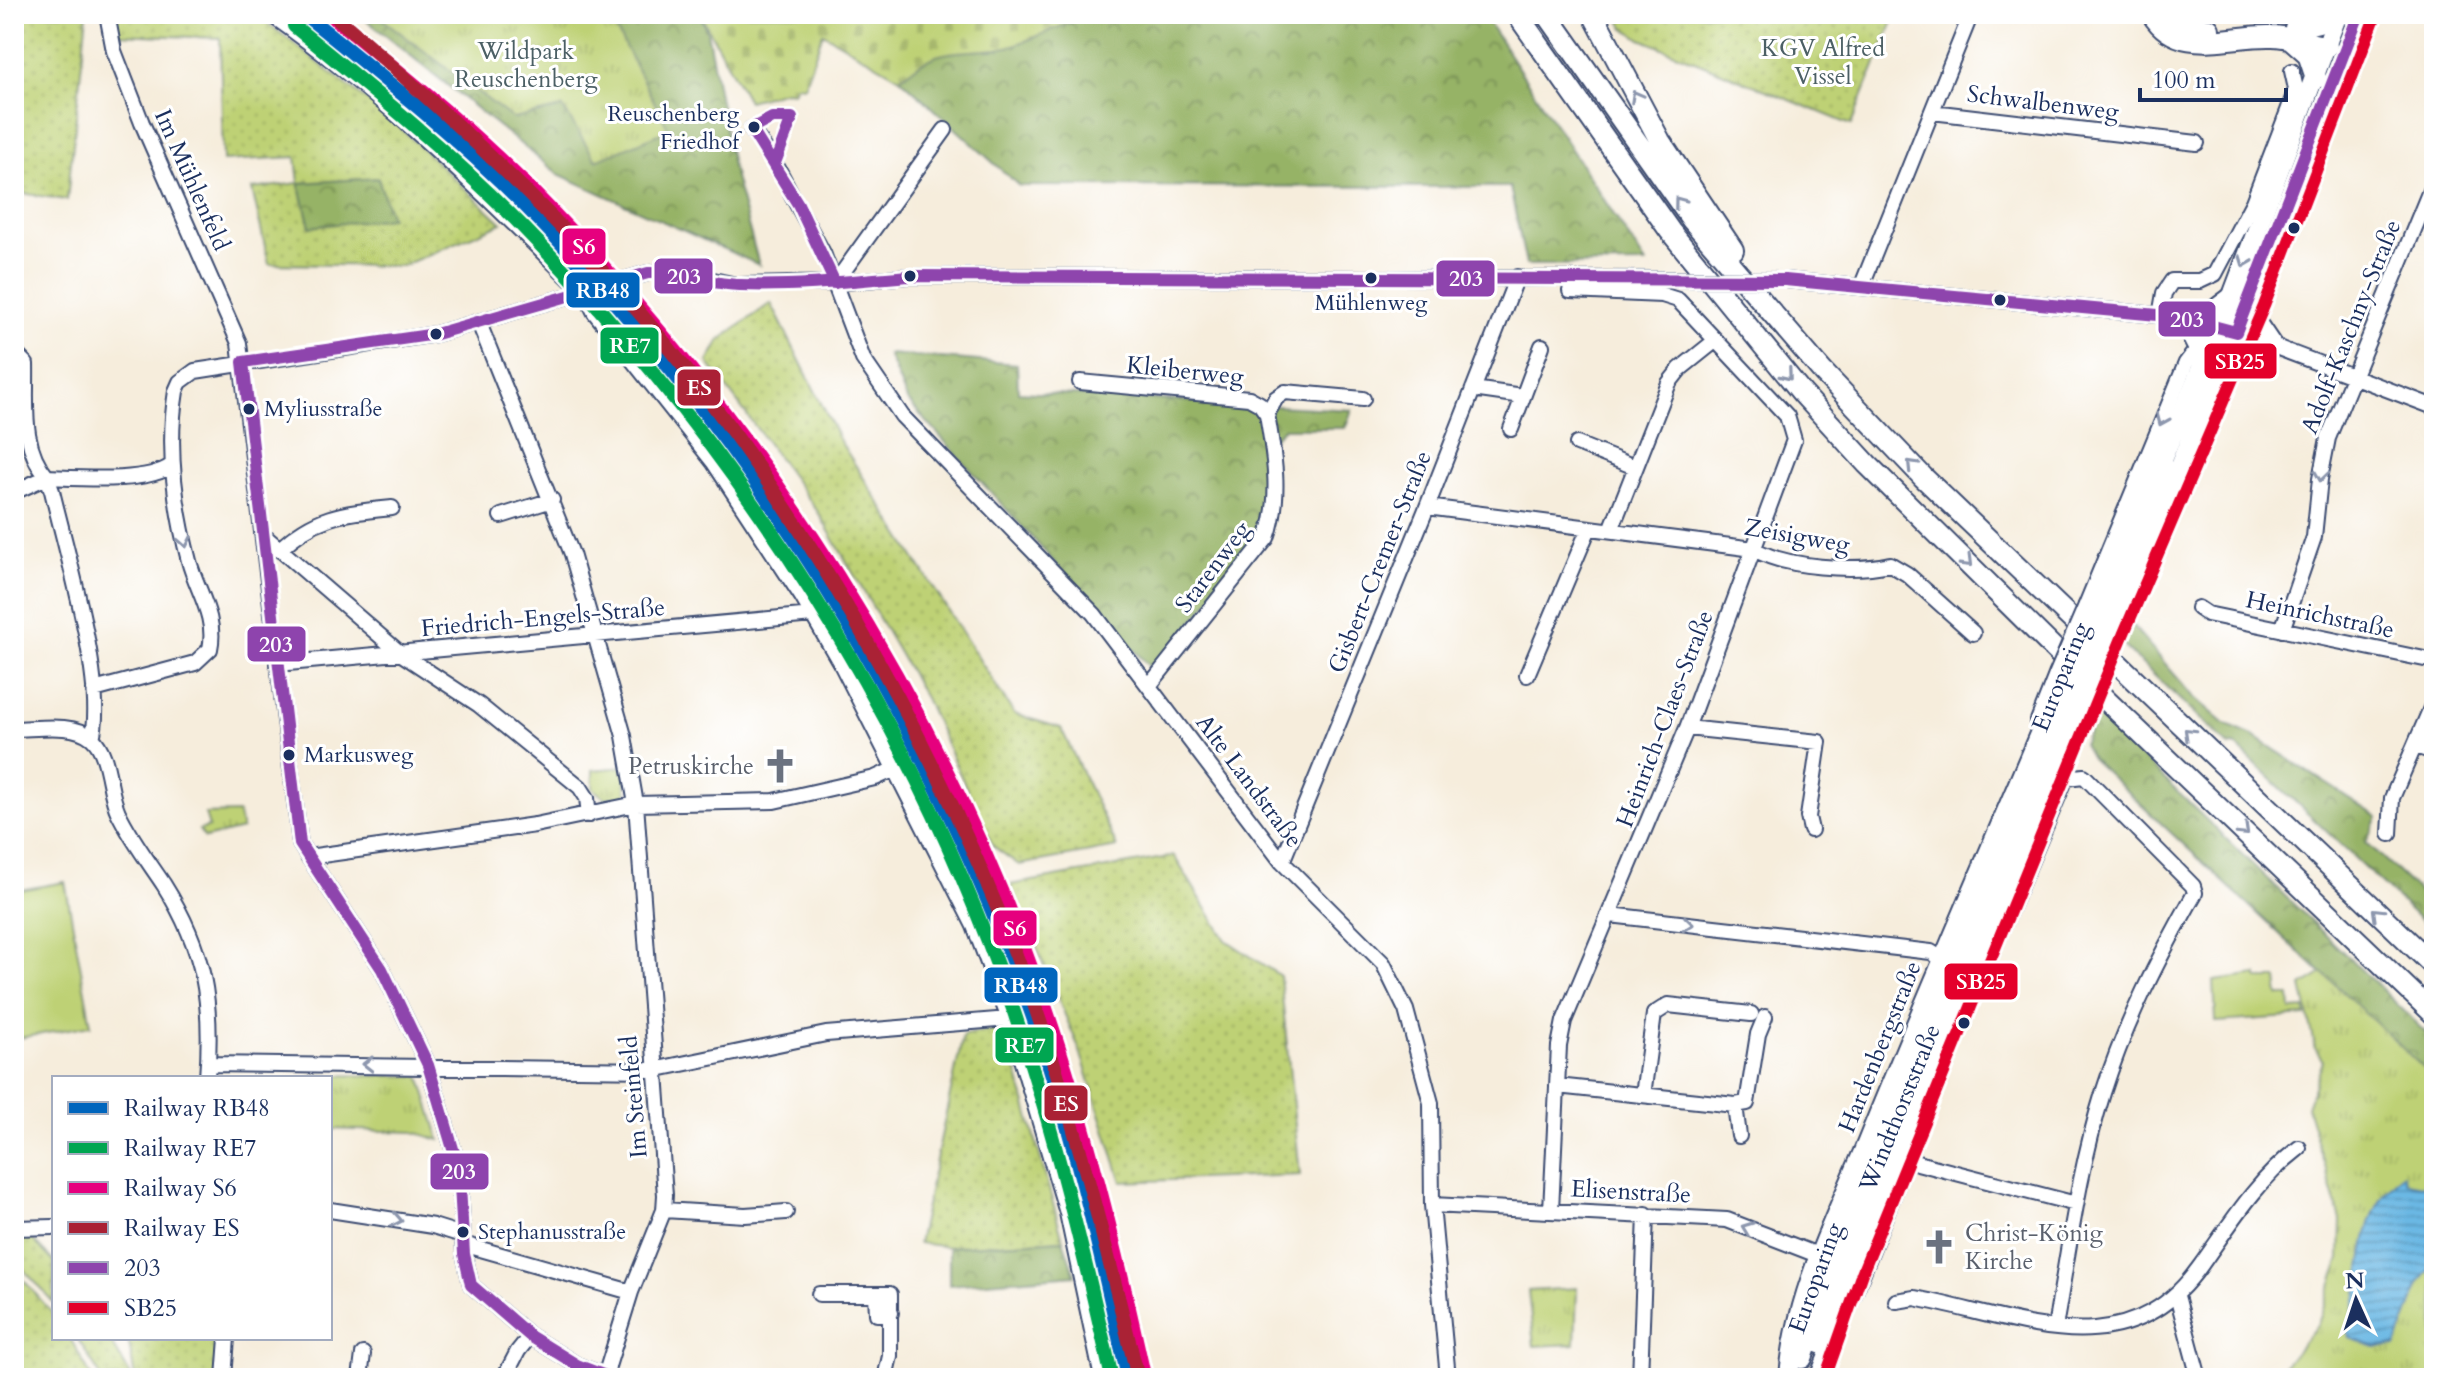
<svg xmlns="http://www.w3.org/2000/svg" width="2448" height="1392" font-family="Cardo,serif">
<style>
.grass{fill:url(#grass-dots);stroke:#6c8069;stroke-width:2}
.forest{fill:url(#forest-crowns);stroke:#587162;stroke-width:2}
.cemetery{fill:url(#cemetery-stones);stroke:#6c8069;stroke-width:2}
.park{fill:url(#park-tufts);stroke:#6c8069;stroke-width:2}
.pitch{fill:#bed174;stroke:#6c8069;stroke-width:2}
.water{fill:url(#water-rules);stroke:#4274a1;stroke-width:2}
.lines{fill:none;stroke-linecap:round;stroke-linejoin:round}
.highway-tunnel{stroke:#cac7c3;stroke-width:20;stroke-dasharray:20 10;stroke-linecap:butt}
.minor-casing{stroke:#3c4c71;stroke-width:18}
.major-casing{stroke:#3c4c71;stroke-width:22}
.highway-casing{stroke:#3c4c71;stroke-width:24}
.minor{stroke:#fff;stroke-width:14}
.major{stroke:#fff;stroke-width:18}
.highway{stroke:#fff;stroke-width:20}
.minor-bridge-casing{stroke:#3c4c71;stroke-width:18;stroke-linecap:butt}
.highway-bridge-casing{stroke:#3c4c71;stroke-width:24;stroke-linecap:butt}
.minor-bridge{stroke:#fff;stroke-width:14}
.highway-bridge{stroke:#fff;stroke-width:20}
.bus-1-casing{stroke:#fff;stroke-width:18}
.bus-2-casing{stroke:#fff;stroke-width:18}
.bus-1{stroke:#8e44ad;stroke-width:12}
.bus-2{stroke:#e4002b;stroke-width:12}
.rail-1-casing{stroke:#fff;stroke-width:20}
.rail-2-casing{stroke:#fff;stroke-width:20}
.rail-3-casing{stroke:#fff;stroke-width:20}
.rail-4-casing{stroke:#fff;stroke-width:20}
.rail-1{stroke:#0065bd;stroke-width:14}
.rail-2{stroke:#00a651;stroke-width:14}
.rail-3{stroke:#e6007e;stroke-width:14}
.rail-4{stroke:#aa2135;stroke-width:14}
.oneway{stroke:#8d97ae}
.bus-dot{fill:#1b2f5e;stroke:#fff;stroke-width:3}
.labels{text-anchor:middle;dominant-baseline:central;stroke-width:6;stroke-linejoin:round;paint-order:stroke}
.bus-label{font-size:22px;fill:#1b2f5e;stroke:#fff;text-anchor:start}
.park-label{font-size:24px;fill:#4c6065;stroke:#fff}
.street-label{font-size:24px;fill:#1b2f5e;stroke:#fff}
.worship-label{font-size:24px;fill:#5b616d;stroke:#fff;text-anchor:end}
.line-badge{stroke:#fff;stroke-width:3}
.badge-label{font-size:22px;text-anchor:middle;font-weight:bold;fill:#fff}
</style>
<defs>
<pattern id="grass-dots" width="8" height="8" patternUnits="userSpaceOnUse" patternTransform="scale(2)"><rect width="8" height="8" fill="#bed174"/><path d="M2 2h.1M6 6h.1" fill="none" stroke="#a3b467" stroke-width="1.8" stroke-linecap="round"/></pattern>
<pattern id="forest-crowns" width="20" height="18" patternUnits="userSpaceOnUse" patternTransform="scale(2)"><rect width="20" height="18" fill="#96b366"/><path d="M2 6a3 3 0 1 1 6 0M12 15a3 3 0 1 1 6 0" fill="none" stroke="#7a9257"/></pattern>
<pattern id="cemetery-stones" width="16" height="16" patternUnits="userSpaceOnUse" patternTransform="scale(2)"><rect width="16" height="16" fill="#bed174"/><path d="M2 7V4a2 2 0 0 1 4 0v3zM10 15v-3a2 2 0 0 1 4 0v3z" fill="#a3b467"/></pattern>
<pattern id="park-tufts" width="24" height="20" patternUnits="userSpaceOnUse" patternTransform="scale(2)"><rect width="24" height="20" fill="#bed174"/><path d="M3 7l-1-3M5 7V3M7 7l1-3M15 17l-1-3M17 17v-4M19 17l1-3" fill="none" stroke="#a3b467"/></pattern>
<pattern id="water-rules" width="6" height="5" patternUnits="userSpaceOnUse" patternTransform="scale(2)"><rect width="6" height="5" fill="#6ab8e4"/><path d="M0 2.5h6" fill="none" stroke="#5696bc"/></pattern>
</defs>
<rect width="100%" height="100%" fill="#fff"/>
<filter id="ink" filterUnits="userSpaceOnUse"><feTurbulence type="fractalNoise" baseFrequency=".0125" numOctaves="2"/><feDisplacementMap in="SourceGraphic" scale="16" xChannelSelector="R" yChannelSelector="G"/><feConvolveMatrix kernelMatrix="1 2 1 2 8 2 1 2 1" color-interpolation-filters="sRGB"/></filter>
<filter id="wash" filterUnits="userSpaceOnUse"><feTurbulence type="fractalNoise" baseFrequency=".006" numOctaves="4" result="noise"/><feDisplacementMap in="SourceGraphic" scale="32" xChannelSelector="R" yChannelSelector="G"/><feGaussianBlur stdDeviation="1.8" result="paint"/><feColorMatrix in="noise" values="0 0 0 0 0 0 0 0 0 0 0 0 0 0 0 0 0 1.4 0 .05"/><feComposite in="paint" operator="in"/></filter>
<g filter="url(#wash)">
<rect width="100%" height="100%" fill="#f6eddc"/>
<path class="grass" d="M14 14H87L67 200 14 192Z
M114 14H256L394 122 502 223 402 266 269 264 252 189 299 183 296 157 223 161 220 38 117 34Z
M1617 14H1896L1851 125 1641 39 1624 27Z
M771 303 840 441 1014 714 1061 728 1117 847 1019 865 993 846 925 698 818 512 708 362 720 340Z
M1174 856 1226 940 1280 976 1300 1175 1122 1182 1079 1048 1010 885Z
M1005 1028 1063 1240 949 1247 918 1243 963 1035Z
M28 1235 54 1262V1303L14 1259V1236Z
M14 1269 54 1315V1338H70L92 1378H26L14 1368Z
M77 1338H109L132 1378H102Z
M128 1338H222L220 1378H135Z"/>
<path class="forest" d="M359 14H700L707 31 732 166 759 265 558 174Z
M1090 14H1483L1646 264 1526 265 1510 187 1019 186 900 78C939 46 950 53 997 49 1020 46 1066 23 1090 14Z
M378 178 391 218 310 227 299 183Z
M888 354 1017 364 1018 392 1352 410 1345 428H1284L1267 444 1270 490 1264 534 1153 671 907 400Z
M2130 623 2194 697 2225 724 2255 737 2378 817 2366 842 2434 906V933L2235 745 2230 747 2122 645Z
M2096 713 2434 1040V1078L2091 758 2083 744Z
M1063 1240 1075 1275 949 1285V1247Z"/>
<path class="cemetery" d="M700 14H1090C1066 23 1020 46 997 49 950 54 940 46 900 78L823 33 804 86 796 85 793 92 785 91 748 101Z"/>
<path class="park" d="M376 14H608L669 130 596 160 563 108 513 119Z
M624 767 627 796 605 798 593 789V770Z
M238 813 242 829 205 838 199 830 209 827 205 814Z
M2323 973 2434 1078V1378H2268L2281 1370 2318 1324 2340 1259 2341 1220 2307 1107 2323 1061 2316 1050 2302 986Z
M309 1075 420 1076 440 1140 414 1132 330 1129V1078Z
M1577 1288 1575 1344 1534 1346 1528 1291Z"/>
<path class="pitch" d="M65 882 91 1025 14 1039V891Z
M2258 975V979H2277L2279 996H2290L2291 1010 2305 1009 2306 1016 2216 1022 2214 981Z"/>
<path class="water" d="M2403 1174 2406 1182 2434 1187V1263L2419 1284 2396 1346 2375 1347 2350 1338 2347 1331C2370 1272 2351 1220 2403 1174Z"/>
</g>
<g filter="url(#ink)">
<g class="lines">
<path class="highway-tunnel" d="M1808 1378 1813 1362"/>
<g class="minor-casing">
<path id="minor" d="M107 14 114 51 142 123 239 343 300 844 382 969 428 1065 459 1169 464 1254 471 1285 530 1336 577 1365 611 1378
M270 14C382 93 479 189 576 285
M1932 112 2197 143
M751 129 775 163 823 253 863 359 902 416 1094 614 1282 862 1383 963 1406 1010 1431 1103 1432 1205 1448 1378
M1785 280 2179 317 2218 326
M835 283 945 130
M1862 285 1971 14
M587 297 595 313 714 463 802 597 842 666 974 926 1009 1019 1067 1213 1102 1378
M2160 316 2164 293 2172 281H2200L2215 274 2253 202 2288 111 2296 89 2292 71
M2188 316 2213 308 2233 293
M2179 317 2196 350
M479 323 572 554 624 736 636 804 665 1195 664 1210 631 1292 605 1376
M2236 332 2434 407
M14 352 26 364C27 404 20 445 47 477 77 478 148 484 172 465
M2219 370 2246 350 2271 345
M1080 382 1249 398 1260 404 1267 414 1276 398 1285 392 1363 399
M1473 389 1522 396
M1511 429 1542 346
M1577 444 1635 467
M14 492 47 477 52 491C65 546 107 688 92 738
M1427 507 1754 549C1786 568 1854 572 1890 564L1907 574 1973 633
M501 516 552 500
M1611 530 1669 383 1680 369 1715 341
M262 534 400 653 479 705 580 787 587 798 589 815
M279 550C315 515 344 513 392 508
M2086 605 2186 363 2196 350 2212 339
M2198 608 2207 614 2434 661
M2282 630 2314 537 2320 479 2328 438 2434 181
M277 664 813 615
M1527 675 1589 528
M1149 686 1267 538C1282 496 1274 456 1267 414
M94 690 195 663 210 649C217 617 197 591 189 561 175 507 167 446 176 391L180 382 195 371 436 334 648 273 675 272 737 285 835 283 908 276 1656 279
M2037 723 2056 675
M1687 728 1819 742 1808 817 1811 830
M14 729C36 729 74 722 92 738 110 754 108 791 118 812 131 839 148 861 164 885 205 950 213 1002 207 1078
M2415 746 2434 752
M2390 834 2392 798 2434 701
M308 857 535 825 636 804 774 801 875 778 895 769
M1282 862 1427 507 1517 277
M1610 915 1931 952 1942 959
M1977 989 2066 778 2084 776 2193 886 2195 893C2159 957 2125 1023 2103 1093 2079 1169 2069 1249 2055 1327
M208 1064 653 1070 826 1034 1009 1019
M1557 1086 1735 1105 1739 1136
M1643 1095 1654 1014 1668 1005 1751 1014
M1735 1105 1747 1103 1758 1034 1765 1017
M1906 1160 2076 1204
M1432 1205 1727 1220 1820 1256
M330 1210 433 1226 462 1235
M664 1210 745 1215 786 1212
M1551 1210 1559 1046 1564 1021 1687 728 1794 440 1787 416 1678 300 1662 295 1570 291
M14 1228 54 1227
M463 1244 631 1292
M819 1294H890V1356L885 1378
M876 1295 877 1314 891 1313
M2177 1296 2199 1378
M1896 1301 1915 1298C2020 1318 2126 1372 2201 1265 2231 1223 2257 1180 2299 1148
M224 1378 227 1338
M360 1378 363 1354
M504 1378 518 1351 530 1336
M1640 1378 1646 1214"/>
</g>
<g class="major-casing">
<path id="major" d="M2249 300 2253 317 2272 345
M2161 462 2233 293 2338 14
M2178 469 2274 236 2359 14
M1789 1378C1794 1297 1836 1216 1867 1142 1925 999 1987 857 2047 715
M1819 1378 1965 1010 1979 963"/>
</g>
<g class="highway-casing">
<path id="highway" d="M1517 14 1670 231 1802 393 1867 464 2106 700 2434 1014
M1547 14 1692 220 1823 372 1923 477 2434 966
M1593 14 1660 141 1733 250
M2152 14C2179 58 2230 34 2272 36 2291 36 2309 45 2327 46
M2170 14 2183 25 2209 29
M2295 28 2318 22 2332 14
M2291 39 2308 54 2316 78
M2098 616 2161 462
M2109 627 2178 469
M1820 1343 1847 1267 2080 699
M1802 1358C1829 1285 1852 1209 1881 1136 1942 986 2007 837 2068 687"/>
</g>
<use href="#minor" class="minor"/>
<use href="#major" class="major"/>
<use href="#highway" class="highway"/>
<g class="minor-bridge-casing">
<path id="minor-bridge" d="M1656 279 1785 280
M576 285 587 297
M2056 675 2086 605"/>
</g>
<g class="highway-bridge-casing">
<path id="highway-bridge" d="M2068 687 2098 616
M2080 699 2109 627"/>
</g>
<use href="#minor-bridge" class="minor-bridge"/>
<use href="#highway-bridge" class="highway-bridge"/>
<g class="bus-1-casing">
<path id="bus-1" d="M751 129 798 204 835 283
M751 129 772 118H792L775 163
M243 362 436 334 648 273C680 272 709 284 740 285 796 287 852 281 908 276L1785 280 2179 317 2236 332 2359 14
M243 362 300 844 382 969 428 1065 459 1169 464 1254 471 1285 530 1336 577 1365 611 1378"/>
</g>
<g class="bus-2-casing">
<path id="bus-2" d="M1825 1378 1862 1273 2124 633 2264 306 2374 20"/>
</g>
<use href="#bus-1" class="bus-1"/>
<use href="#bus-2" class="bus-2"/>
<g class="rail-1-casing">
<path id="rail-1" d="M304 14C385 79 466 144 538 219 754 443 919 707 1026 998 1071 1121 1100 1250 1128 1378"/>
</g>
<g class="rail-2-casing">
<path id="rail-2" d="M294 26C374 91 454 156 526 230 740 450 912 718 1013 1009 1054 1130 1084 1254 1112 1378"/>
</g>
<g class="rail-3-casing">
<path id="rail-3" d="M329 14C405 76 481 137 549 208 766 433 938 702 1042 997 1085 1120 1116 1247 1144 1375"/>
</g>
<g class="rail-4-casing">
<path id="rail-4" d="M333 14C436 104 534 193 625 296 794 489 940 747 1028 987 1074 1115 1106 1246 1138 1378"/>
</g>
<use href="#rail-1" class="rail-1"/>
<use href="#rail-2" class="rail-2"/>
<use href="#rail-3" class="rail-3"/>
<use href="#rail-4" class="rail-4"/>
</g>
<defs><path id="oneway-chevron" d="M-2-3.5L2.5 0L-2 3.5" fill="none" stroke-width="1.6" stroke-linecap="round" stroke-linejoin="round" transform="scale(2)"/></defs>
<g class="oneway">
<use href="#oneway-chevron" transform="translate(1636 96) rotate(-119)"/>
<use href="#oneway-chevron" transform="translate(1679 202) rotate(-127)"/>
<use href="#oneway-chevron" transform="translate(2245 262) rotate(111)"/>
<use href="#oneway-chevron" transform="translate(1787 375) rotate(50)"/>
<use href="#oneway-chevron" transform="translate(2162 420) rotate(113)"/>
<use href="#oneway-chevron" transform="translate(1912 465) rotate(-134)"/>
<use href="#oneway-chevron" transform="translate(2321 476) rotate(98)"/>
<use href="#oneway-chevron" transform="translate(185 542) rotate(79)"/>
<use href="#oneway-chevron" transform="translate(1967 562) rotate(45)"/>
<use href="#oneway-chevron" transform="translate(2189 733) rotate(-136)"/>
<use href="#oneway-chevron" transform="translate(2244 831) rotate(44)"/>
<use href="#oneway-chevron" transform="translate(2377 913) rotate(-136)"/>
<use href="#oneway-chevron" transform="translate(1688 924) rotate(6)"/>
<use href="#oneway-chevron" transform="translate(368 1064) rotate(-179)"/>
<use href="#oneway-chevron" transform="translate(397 1220) rotate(11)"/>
<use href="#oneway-chevron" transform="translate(1747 1228) rotate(-159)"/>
</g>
</g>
<defs>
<g id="church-bare" transform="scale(2.76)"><path d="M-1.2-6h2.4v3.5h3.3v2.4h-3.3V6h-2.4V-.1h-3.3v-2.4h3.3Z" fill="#6b7280" stroke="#fff" stroke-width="2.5" paint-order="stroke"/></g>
</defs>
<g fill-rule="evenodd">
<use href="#church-bare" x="780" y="766"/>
<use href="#church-bare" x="1939" y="1247"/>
</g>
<g class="bus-dot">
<circle cx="754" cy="127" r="7"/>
<circle cx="2294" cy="228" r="7"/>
<circle cx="910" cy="276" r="7"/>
<circle cx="1371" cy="278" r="7"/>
<circle cx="2000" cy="300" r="7"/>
<circle cx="436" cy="334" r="7"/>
<circle cx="249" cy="409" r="7"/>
<circle cx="289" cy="755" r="7"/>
<circle cx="1964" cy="1023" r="7"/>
<circle cx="463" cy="1232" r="7"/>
</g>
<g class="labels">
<g class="bus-label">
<text x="739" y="114" text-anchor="end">Reuschenberg<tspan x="739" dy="28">Friedhof</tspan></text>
<text x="1371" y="303" text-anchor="middle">Mühlenweg</text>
<text x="264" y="409">Myliusstraße</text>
<text x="304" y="755">Markusweg</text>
<text x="478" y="1232">Stephanusstraße</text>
</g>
<g class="park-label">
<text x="1823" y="48">KGV Alfred<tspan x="1823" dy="28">Vissel</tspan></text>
<text x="526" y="51">Wildpark<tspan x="526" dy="28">Reuschenberg</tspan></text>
</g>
<g class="street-label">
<text transform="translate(2043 103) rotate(7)">Schwalbenweg</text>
<text transform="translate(192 180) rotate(66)">Im Mühlenfeld</text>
<text transform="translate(2351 327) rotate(-68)">Adolf-Kaschny-Straße</text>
<text transform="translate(1185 371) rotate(6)">Kleiberweg</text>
<text transform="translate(1797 536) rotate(10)">Zeisigweg</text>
<text transform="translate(1380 562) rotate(-68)">Gisbert-Cremer-Straße</text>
<text transform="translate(1213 567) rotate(-53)">Starenweg</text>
<text transform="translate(2320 615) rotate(12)">Heinrichstraße</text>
<text transform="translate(543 618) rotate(-5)">Friedrich-Engels-Straße</text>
<text transform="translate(2061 677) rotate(-68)">Europaring</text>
<text transform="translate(1665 719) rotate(-69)">Heinrich-Claes-Straße</text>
<text transform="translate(1249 781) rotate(53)">Alte Landstraße</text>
<text transform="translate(1880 1047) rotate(-68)">Hardenbergstraße</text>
<text transform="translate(634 1097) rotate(-95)">Im Steinfeld</text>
<text transform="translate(1900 1108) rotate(-68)">Windthorststraße</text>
<text transform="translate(1631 1192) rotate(3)">Elisenstraße</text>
<text transform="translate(1816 1278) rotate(-70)">Europaring</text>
</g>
<g class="worship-label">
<text x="754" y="766">Petruskirche</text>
<text x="1965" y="1233" text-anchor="start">Christ-König<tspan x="1965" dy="28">Kirche</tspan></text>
</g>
</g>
<g class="line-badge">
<rect x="561" y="227" width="46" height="39" rx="8" fill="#e6007e"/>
<rect x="653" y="257" width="61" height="38" rx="8" fill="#8e44ad"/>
<rect x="1435" y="259" width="61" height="39" rx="8" fill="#8e44ad"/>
<rect x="565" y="271" width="76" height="38" rx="8" fill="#0065bd"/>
<rect x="2157" y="300" width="60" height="38" rx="8" fill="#8e44ad"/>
<rect x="599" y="326" width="61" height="39" rx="8" fill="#00a651"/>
<rect x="2203" y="342" width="75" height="38" rx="8" fill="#e4002b"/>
<rect x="676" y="368" width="46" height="39" rx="8" fill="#aa2135"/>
<rect x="246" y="625" width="61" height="38" rx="8" fill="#8e44ad"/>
<rect x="992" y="909" width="46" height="38" rx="8" fill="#e6007e"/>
<rect x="1943" y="962" width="76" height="39" rx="8" fill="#e4002b"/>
<rect x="983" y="966" width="76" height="38" rx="8" fill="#0065bd"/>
<rect x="994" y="1026" width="61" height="38" rx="8" fill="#00a651"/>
<rect x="1043" y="1084" width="46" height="38" rx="8" fill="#aa2135"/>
<rect x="429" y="1152" width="61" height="39" rx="8" fill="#8e44ad"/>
</g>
<g class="badge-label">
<text x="584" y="254">S6</text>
<text x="684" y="284">203</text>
<text x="1466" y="286">203</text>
<text x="603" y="298">RB48</text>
<text x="2187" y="327">203</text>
<text x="630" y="353">RE7</text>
<text x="2240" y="369">SB25</text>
<text x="699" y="395">ES</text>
<text x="276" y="652">203</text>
<text x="1015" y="936">S6</text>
<text x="1981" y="989">SB25</text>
<text x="1021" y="993">RB48</text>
<text x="1025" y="1053">RE7</text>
<text x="1066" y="1111">ES</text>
<text x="459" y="1179">203</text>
</g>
<rect width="2448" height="1392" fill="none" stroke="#fff" stroke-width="48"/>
<rect x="52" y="1076" width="280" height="264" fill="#ffffff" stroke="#a4acbf" stroke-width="2"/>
<rect x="68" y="1102" width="40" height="12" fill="#0065bd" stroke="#a4acbf" stroke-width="2"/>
<text x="124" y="1116" font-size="24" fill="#1b2f5e">Railway RB48</text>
<rect x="68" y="1142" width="40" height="12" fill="#00a651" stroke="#a4acbf" stroke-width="2"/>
<text x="124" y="1156" font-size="24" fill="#1b2f5e">Railway RE7</text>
<rect x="68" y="1182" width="40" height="12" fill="#e6007e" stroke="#a4acbf" stroke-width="2"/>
<text x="124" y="1196" font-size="24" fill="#1b2f5e">Railway S6</text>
<rect x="68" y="1222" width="40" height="12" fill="#aa2135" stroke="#a4acbf" stroke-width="2"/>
<text x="124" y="1236" font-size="24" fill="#1b2f5e">Railway ES</text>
<rect x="68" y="1262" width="40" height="12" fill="#8e44ad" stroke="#a4acbf" stroke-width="2"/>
<text x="124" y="1276" font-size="24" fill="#1b2f5e">203</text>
<rect x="68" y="1302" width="40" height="12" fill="#e4002b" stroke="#a4acbf" stroke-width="2"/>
<text x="124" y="1316" font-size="24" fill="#1b2f5e">SB25</text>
<g transform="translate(2356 1300) rotate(357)" stroke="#ffffff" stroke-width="6" paint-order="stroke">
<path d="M0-6L14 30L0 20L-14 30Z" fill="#1b2f5e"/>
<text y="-12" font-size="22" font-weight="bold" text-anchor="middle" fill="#1b2f5e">N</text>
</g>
<path d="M2140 88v12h146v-12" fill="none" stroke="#1b2f5e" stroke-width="4"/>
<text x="2152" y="88" font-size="24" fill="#1b2f5e" stroke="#ffffff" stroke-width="6" paint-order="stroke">100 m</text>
</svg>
